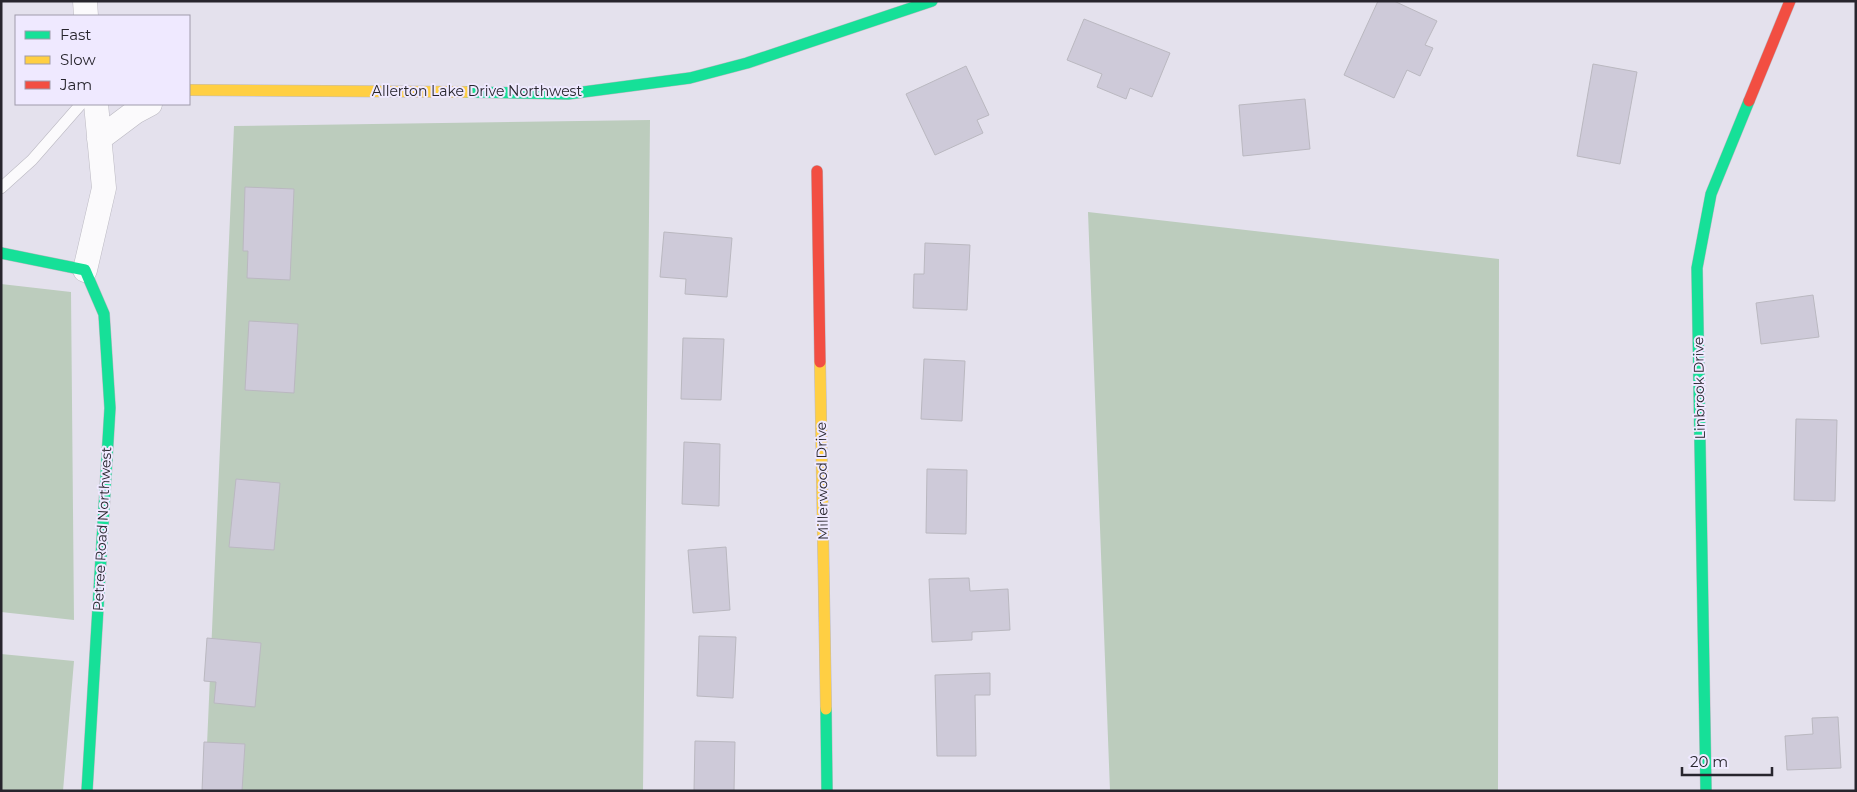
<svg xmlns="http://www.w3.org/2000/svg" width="1857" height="792" font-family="Montserrat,sans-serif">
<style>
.green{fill:#bcccbd}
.building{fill:#cecad9;stroke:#bab8c0}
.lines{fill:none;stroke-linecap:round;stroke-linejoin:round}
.lane-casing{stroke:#bbb9c2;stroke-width:12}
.street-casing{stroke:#bbb9c2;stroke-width:25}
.fast-casing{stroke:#bbb9c2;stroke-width:12}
.slow-casing{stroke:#bbb9c2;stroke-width:12}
.jam-casing{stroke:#bbb9c2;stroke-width:12}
.lane{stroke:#fbfafc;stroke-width:11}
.street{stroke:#fbfafc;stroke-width:24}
.fast{stroke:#16e098;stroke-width:11}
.slow{stroke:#ffcf43;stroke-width:11}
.jam{stroke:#f24e42;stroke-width:11}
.labels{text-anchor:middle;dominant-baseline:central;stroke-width:4;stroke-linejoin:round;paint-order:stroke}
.street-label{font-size:14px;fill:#27252d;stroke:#efe9ff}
</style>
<rect width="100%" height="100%" fill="#e4e1ed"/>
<path class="green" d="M650 120 643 791H205L234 126Z
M1088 212 1499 259 1498 791H1110Z
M1 284 71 292 74 620 1 612Z
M1 654 74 661 63 791H1Z"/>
<path class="building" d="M1378 1H1394L1437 21 1425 45 1433 48 1420 76 1407 70 1394 98 1344 75Z
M1084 19 1170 53 1152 97 1130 88 1126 99 1097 87 1102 74 1067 60Z
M1593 64 1637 72 1620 164 1577 156Z
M966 66 989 115 977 120 983 133 935 155 906 94Z
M1305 99 1310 149 1243 156 1239 105Z
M245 187 294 189 290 280 247 278 248 251H243Z
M664 232 732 238 727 297 685 294 686 279 660 277Z
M925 243 970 245 967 310 913 308 914 274H924Z
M1813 295 1819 337 1761 344 1756 303Z
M249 321 298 324 294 393 245 390Z
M683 338 724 339 721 400 681 399Z
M924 359 965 361 962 421 921 419Z
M1796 419 1837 420 1835 501 1794 500Z
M684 442 720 444 719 506 682 504Z
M927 469 967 470 966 534 926 533Z
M236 479 280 483 274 550 229 547Z
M726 547 730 610 693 613 688 550Z
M969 578 970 591 1008 589 1010 630 972 632V640L932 642 929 579Z
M699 636 736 637 733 698 697 696Z
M207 638 261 643 255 707 214 703 216 682 204 681Z
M990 673V695H975L976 756H937L935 675Z
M1838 717 1841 768 1787 770 1785 736 1813 734 1812 718Z
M695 741 735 742 734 791H694Z
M204 742 245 744 242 791H202Z"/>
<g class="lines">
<g class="lane-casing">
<path id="lane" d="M1 188 32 160 81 104"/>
</g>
<g class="street-casing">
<path id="street" d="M85 1 86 16
M99 139 135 112 150 104
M85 270 104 188 96 104"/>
</g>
<g class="fast-casing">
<path id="fast" d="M467 92 568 94 690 78 747 63 932 1
M1 253 85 270 104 314 110 408 87 791
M826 709 827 791
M1706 791 1697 268 1711 194 1749 101"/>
</g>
<g class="slow-casing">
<path id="slow" d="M189 90 467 92
M820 362 826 709"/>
</g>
<g class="jam-casing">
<path id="jam" d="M1749 101 1790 1
M817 171 820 362"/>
</g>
<use href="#lane" class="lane"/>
<use href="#street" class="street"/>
<use href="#fast" class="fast"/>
<use href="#slow" class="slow"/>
<use href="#jam" class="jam"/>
</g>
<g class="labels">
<g class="street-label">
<text x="477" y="91">Allerton Lake Drive Northwest</text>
<text transform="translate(1699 388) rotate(-91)">Linbrook Drive</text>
<text transform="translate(822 481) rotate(-91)">Millerwood Drive</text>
<text transform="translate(102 529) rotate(-87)">Petree Road Northwest</text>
</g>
</g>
<rect width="1857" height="792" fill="none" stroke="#27252d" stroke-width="5"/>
<rect x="15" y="15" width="175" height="90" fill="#efe9ff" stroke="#9f9bab"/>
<rect x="25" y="31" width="25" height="8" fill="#16e098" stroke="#9f9bab"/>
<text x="60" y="40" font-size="15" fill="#27252d">Fast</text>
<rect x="25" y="56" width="25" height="8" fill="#ffcf43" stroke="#9f9bab"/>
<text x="60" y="65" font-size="15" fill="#27252d">Slow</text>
<rect x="25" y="81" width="25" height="8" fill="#f24e42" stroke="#9f9bab"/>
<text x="60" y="90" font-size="15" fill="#27252d">Jam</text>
<path d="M1682 767v8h90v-8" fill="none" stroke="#27252d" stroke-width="2.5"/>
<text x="1690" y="767" font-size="15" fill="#27252d" stroke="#efe9ff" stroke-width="4" paint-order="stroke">20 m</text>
</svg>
